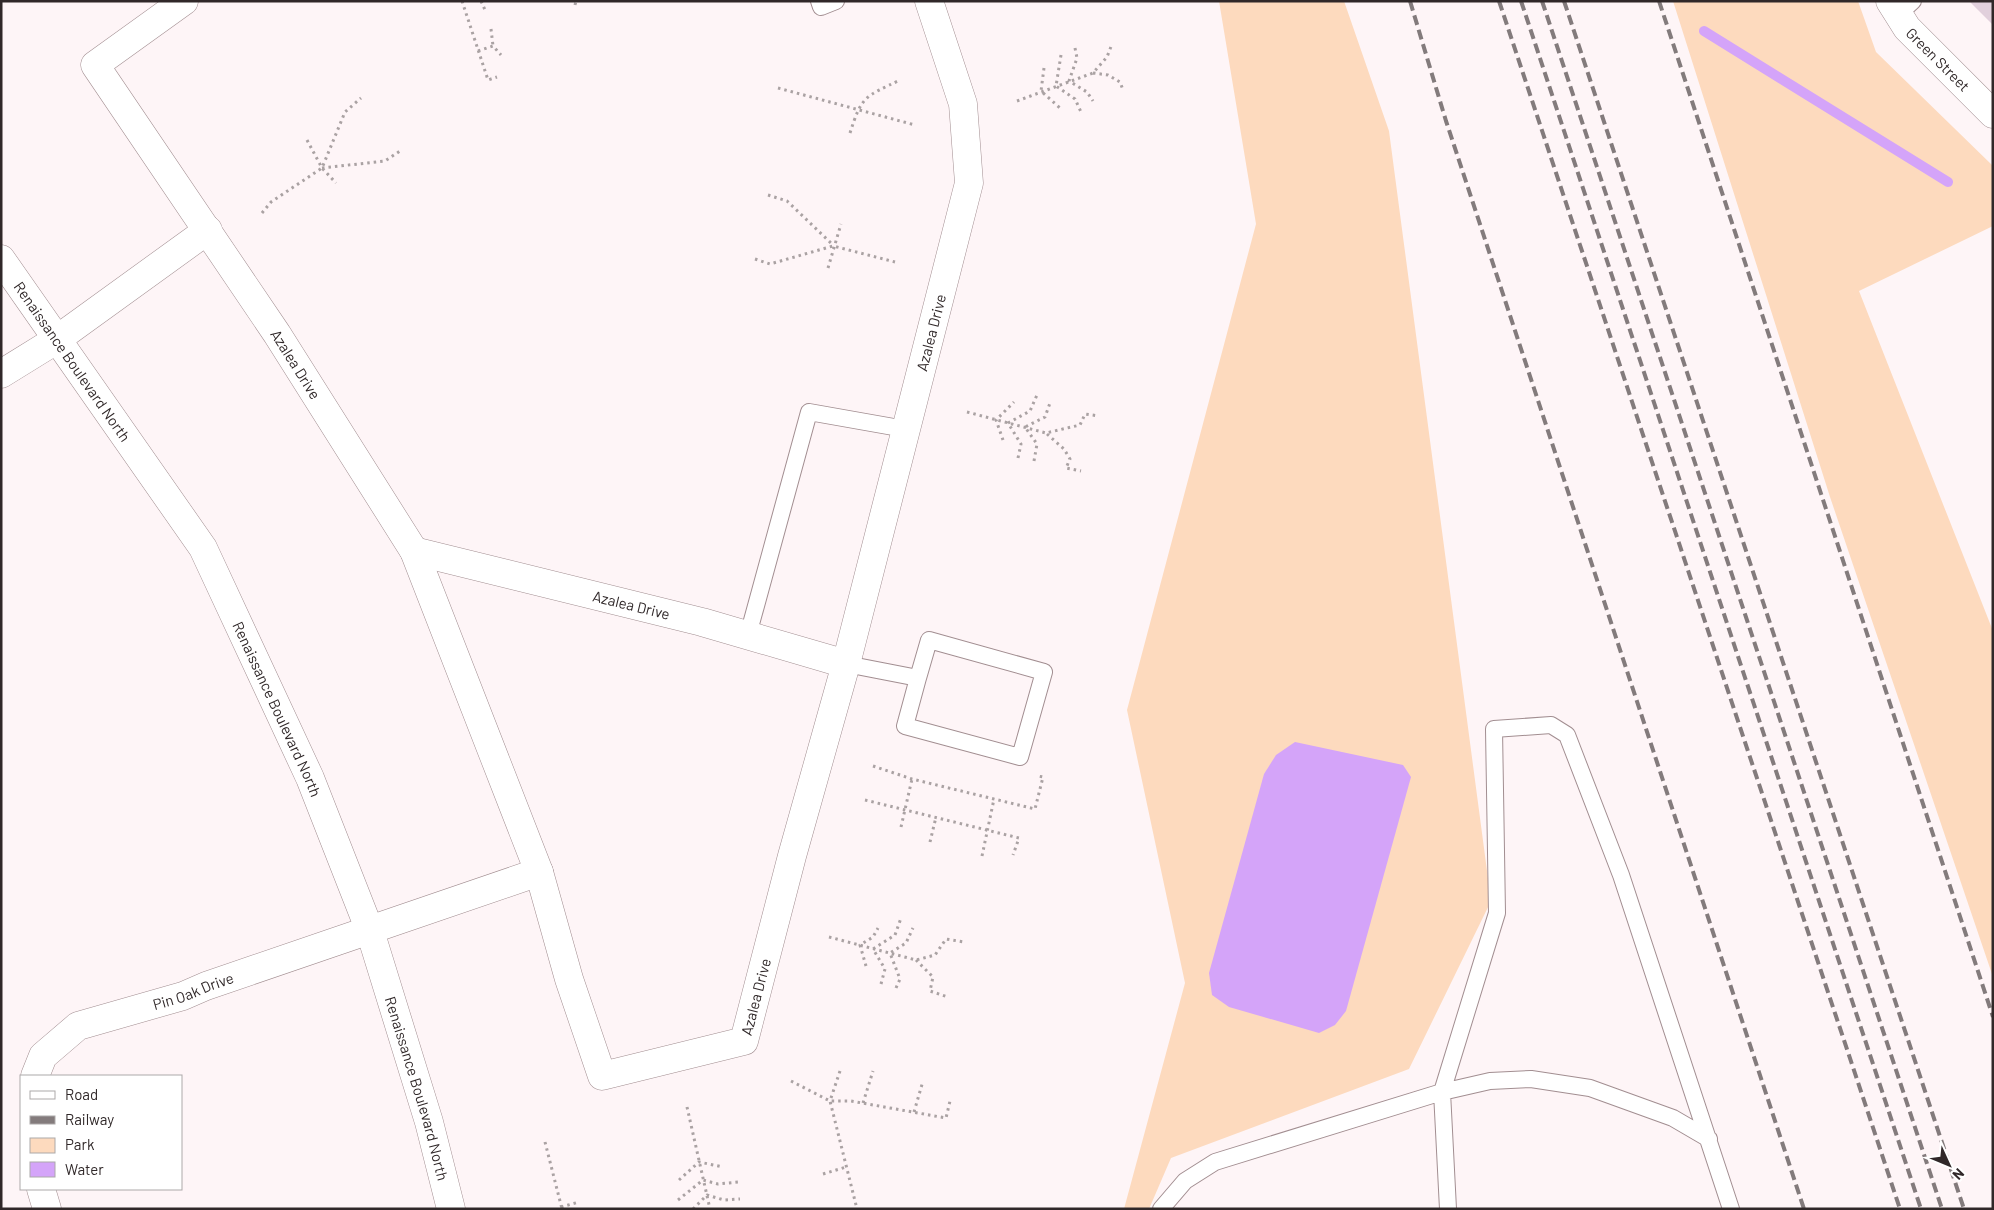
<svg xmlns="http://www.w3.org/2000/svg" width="1994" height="1210" font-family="Barlow,sans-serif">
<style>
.green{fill:#fddabe}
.water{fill:#d4a4f9}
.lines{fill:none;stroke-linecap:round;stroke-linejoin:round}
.stream{stroke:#d4a4f9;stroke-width:10}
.building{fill:#e1d0dc}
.service-casing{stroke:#a28e91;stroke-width:18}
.minor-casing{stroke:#a28e91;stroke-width:29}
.path{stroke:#aaa2a3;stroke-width:3;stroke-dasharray:2.5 4;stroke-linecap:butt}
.service{stroke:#fff;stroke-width:16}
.minor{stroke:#fff;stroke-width:28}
.rail{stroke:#837b7c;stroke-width:4;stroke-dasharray:10 5;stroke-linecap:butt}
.labels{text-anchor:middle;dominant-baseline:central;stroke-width:5;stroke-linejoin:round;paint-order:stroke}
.street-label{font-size:15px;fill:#302829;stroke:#fff}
</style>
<rect width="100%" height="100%" fill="#fef5f7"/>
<path class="green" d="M1219 1H1344L1389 131 1491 901 1409 1069 1171 1158 1149 1209H1124L1185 983 1127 710 1256 224Z
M1673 1H1858L1876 52 1992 165 1993 226 1859 291 1993 631V977L1830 497Z"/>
<path class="water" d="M1295 742 1403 765 1411 777 1346 1011 1335 1025 1319 1033 1229 1007 1212 995 1209 973 1264 774 1276 755Z"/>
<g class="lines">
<path class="stream" d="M1704 31 1948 182"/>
</g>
<path class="building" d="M1969 1H1993V25Z"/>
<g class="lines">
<g class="service-casing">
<path id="service" d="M819 1 821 7 836 1
M1898 15 1913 1
M748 635 809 412 905 429
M846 664 918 678 929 640 1044 672 1020 757 905 726 918 678
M1161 1209 1185 1181 1215 1162 1442 1092 1490 1081 1531 1079 1590 1088 1673 1118 1709 1139
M1448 1209 1442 1092 1497 913 1494 729 1551 725 1567 735 1621 875 1731 1209"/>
</g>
<g class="minor-casing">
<g id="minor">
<path id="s1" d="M184 1 95 65 277 334 414 551 539 872 569 979 602 1076 744 1041 792 856 846 664 969 183 963 104 929 1"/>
<path id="s2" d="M1890 1 1907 28 1993 114"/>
<path id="s3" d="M1 259 203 548 310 778 370 931 429 1122 451 1209"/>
<path d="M1 374 56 340 208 230"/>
<path id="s4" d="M414 551 702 622 846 664"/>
<path id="s5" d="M35 1076 43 1056 78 1026 183 996 206 986 539 872"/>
<path d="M41 1189 47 1209"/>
</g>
</g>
<path class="path" d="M462 1 488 80 497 77
M481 1 485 10
M575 5 576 1
M491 29 493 46
M1075 48 1077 58 1069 81 1087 92 1093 101
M478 51 493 46 501 55
M1061 55 1056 86 1075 99 1081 112
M1044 68 1041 91 1060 108
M1093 73 1108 75 1120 82 1123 90
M778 88 915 125
M1017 101 1093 73 1107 57 1112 44
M850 133C862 95 865 97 900 80
M307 140 322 168 336 183
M322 168 385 161 400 151
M768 195 787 201 833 245
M262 213 271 202 322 168 345 112 361 98
M755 259 770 264 833 246 895 262
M828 268 841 224
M967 412 1046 433 1080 425 1085 414 1099 416
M1047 434 1064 449 1070 459 1066 468 1081 471
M1003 440 996 420 1014 402
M1018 458 1021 444 1008 423 1030 411 1037 395
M1034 461 1037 444 1025 427 1045 417 1050 403
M873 766 912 779 1035 809 1043 777 1038 776
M865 800 1019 838 1013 855
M901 827 912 779
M930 842 936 817
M982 856 994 799
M829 937 916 960 935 955 946 939 964 942
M916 960 933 977 930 991 948 997
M866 966 860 945 873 937 878 928
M881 984 885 969 873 949 895 935 901 918
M896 988 900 979 890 953 906 943 913 928
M840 1071 830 1101 857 1209
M791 1081 830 1101H851L946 1118 950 1101
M863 1103 873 1071
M687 1107 710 1209
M914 1112 923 1081
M545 1142 562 1209
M823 1174 846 1167
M679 1180 699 1162 723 1167
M678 1200 703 1180 718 1184 739 1182
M561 1207 579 1202
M693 1209 707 1195 724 1200 740 1199"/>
<use href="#service" class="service"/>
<use href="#minor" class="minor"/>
<path class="rail" d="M1410 1 1446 121 1804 1209
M1499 1 1900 1209
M1521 1 1921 1209
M1542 1 1942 1209
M1564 1 1964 1209
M1659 1 1993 1017"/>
</g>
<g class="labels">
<g class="street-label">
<text stroke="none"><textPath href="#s2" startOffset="76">Green Street</textPath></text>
<text stroke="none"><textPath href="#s1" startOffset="2128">Azalea Drive</textPath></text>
<text stroke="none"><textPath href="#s3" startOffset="125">Renaissance Boulevard North</textPath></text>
<text stroke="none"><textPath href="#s1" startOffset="470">Azalea Drive</textPath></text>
<text stroke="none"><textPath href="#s4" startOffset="224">Azalea Drive</textPath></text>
<text stroke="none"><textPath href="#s3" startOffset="530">Renaissance Boulevard North</textPath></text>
<text stroke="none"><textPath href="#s5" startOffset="188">Pin Oak Drive</textPath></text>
<text stroke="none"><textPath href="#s1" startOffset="1441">Azalea Drive</textPath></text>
<text stroke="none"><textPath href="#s3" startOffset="935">Renaissance Boulevard North</textPath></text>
</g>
</g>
<rect width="1994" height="1210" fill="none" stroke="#302829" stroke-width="5"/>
<rect x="20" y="1075" width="162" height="115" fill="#ffffff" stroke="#aca9a9"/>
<rect x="30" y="1091" width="25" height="8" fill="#ffffff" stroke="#aca9a9"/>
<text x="65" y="1100" font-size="15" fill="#302829">Road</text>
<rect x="30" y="1116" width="25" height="8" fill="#837b7c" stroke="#aca9a9"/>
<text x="65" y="1125" font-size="15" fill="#302829">Railway</text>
<rect x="30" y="1138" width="25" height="15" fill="#fddabe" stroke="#aca9a9"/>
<text x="65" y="1150" font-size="15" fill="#302829">Park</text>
<rect x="30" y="1162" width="25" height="15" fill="#d4a4f9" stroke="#aca9a9"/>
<text x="65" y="1175" font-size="15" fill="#302829">Water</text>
<g transform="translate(1949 1165) rotate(134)" stroke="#ffffff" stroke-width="4" paint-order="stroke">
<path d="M0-4L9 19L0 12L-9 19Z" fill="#302829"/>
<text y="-8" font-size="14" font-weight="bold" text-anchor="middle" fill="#302829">N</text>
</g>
</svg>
